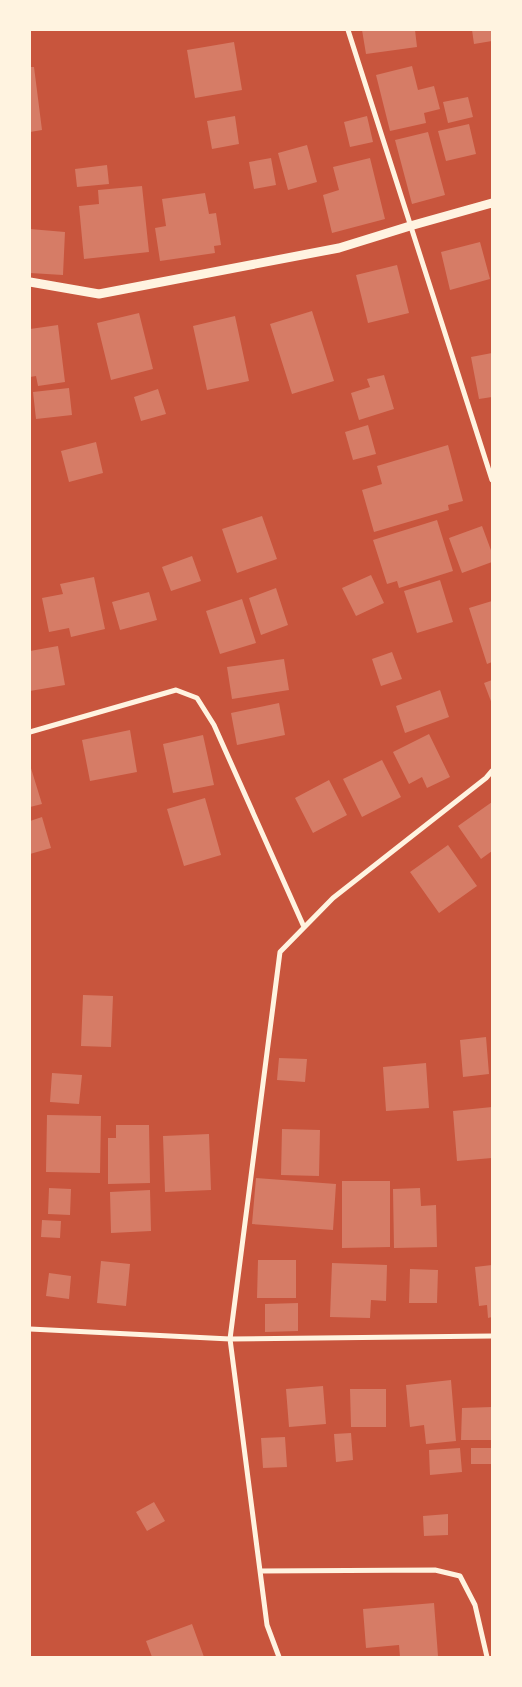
<svg xmlns="http://www.w3.org/2000/svg" width="522" height="1687" font-family="'Sofia Sans Condensed',sans-serif">
<style>
.building{fill:#d67c66}
.lines{fill:none;stroke-linecap:round;stroke-linejoin:round}
.minor{stroke:#fff3e0;stroke-width:5}
.tertiary{stroke:#fff3e0;stroke-width:9}
</style>
<rect width="100%" height="100%" fill="#c8553d"/>
<path class="building" d="M362 30H415L417 47 366 54Z
M472 30H492V41L474 44Z
M234 42 242 90 195 98 187 50Z
M412 66 418 90 434 86 440 109 424 113 426 123 390 131 376 75Z
M30 67H34L42 130 30 132Z
M468 97 473 117 448 123 443 102Z
M235 116 239 144 212 149 207 121Z
M367 116 373 142 350 147 344 122Z
M469 124 476 154 446 161 438 131Z
M428 132 445 195 412 204 395 140Z
M307 145 317 182 288 190 278 153Z
M271 158 276 185 254 189 249 162Z
M370 158 385 219 332 233 323 195 339 190 333 167Z
M107 165 109 184 77 187 75 169Z
M142 186 149 252 84 259 79 206 99 204 98 190Z
M205 193 209 214 216 213 221 245 214 246 215 253 160 261 155 228 166 226 162 199Z
M30 229 65 232 63 275 30 273Z
M480 242 490 279 450 290 441 252Z
M397 265 409 313 368 323 356 275Z
M312 311 334 381 292 394 270 324Z
M139 313 153 369 111 380 97 323Z
M235 316 249 381 207 390 193 326Z
M58 325 65 382 38 386 36 376 30 377V329Z
M492 353V397L479 399 471 357Z
M384 375 394 409 359 420 351 393 370 387 367 379Z
M69 388 72 415 36 419 33 392Z
M158 389 166 414 141 421 134 397Z
M368 425 376 454 353 460 345 432Z
M96 442 103 473 69 482 61 451Z
M448 445 463 501 448 505 449 510 374 532 362 490 382 484 377 466Z
M262 516 277 559 237 573 222 529Z
M437 520 453 571 399 588 397 581 387 584 373 540Z
M482 526 492 553V562L462 573 449 538Z
M192 556 201 581 171 591 162 567Z
M371 575 384 603 356 616 342 588Z
M94 577 105 629 71 637 69 628 49 632 42 598 63 594 60 584Z
M440 580 453 622 417 633 404 591Z
M276 588 288 625 261 635 249 598Z
M149 592 157 620 120 630 112 602Z
M242 599 256 643 220 654 206 611Z
M492 601V662L487 664 469 608Z
M58 646 65 685 30 691V651Z
M392 652 402 679 381 686 372 659Z
M284 659 289 690 232 699 227 667Z
M492 680V704L484 683Z
M440 690 449 717 405 733 396 706Z
M279 703 285 735 237 745 231 713Z
M130 730 137 772 90 781 82 740Z
M429 734 450 777 427 788 422 777 409 784 393 752Z
M203 735 214 785 173 793 163 744Z
M382 760 401 797 362 817 343 779Z
M30 765 42 804 30 807Z
M329 780 347 815 313 833 295 798Z
M205 798 221 855 184 866 167 809Z
M492 802V851L481 859 458 826Z
M42 817 51 848 30 854V821Z
M448 845 477 886 439 913 410 872Z
M83 995 113 996 111 1047 81 1046Z
M486 1037 489 1074 463 1077 460 1040Z
M279 1058 307 1059 305 1082 277 1080Z
M426 1063 429 1108 386 1111 383 1067Z
M52 1073 82 1075 79 1104 50 1102Z
M492 1107V1158L457 1161 453 1111Z
M47 1115 101 1116 100 1173 46 1172Z
M116 1125H149L150 1183 108 1184V1138H116Z
M282 1129 320 1130 319 1176 281 1175Z
M209 1134 211 1190 165 1192 163 1136Z
M256 1178 336 1184 333 1230 252 1224Z
M342 1181H390V1247L342 1248Z
M49 1188 71 1189 70 1215 48 1214Z
M420 1188 421 1206 436 1205 437 1247 394 1248 393 1189Z
M150 1190 151 1231 111 1233 110 1192Z
M42 1220 61 1221 60 1238 41 1237Z
M258 1260H296V1298H257Z
M101 1261 130 1264 126 1306 97 1303Z
M332 1263 387 1265 386 1301 371 1300 370 1318 330 1317Z
M492 1265V1317L488 1318 487 1305 479 1306 475 1267Z
M410 1269 438 1270 437 1303H409Z
M49 1273 71 1276 69 1299 46 1296Z
M298 1303V1331L265 1332V1304Z
M451 1380 456 1441 426 1444 424 1425 410 1427 406 1385Z
M323 1386 326 1424 289 1427 286 1389Z
M350 1389H386V1427H351Z
M492 1407V1440H461L462 1408Z
M351 1433 353 1460 336 1462 334 1434Z
M285 1437 287 1467 263 1468 261 1438Z
M460 1448 462 1472 430 1475 429 1450Z
M471 1448H491V1464H471Z
M154 1502 165 1521 147 1531 136 1512Z
M448 1514V1535L424 1536 423 1516Z
M434 1603 438 1656 400 1657 399 1645 366 1648 363 1609Z
M192 1624 204 1657H152L146 1641Z"/>
<g class="lines">
<path class="minor" d="M348 30 492 480
M30 732 176 690 197 698 214 725 304 927
M30 1329 230 1339 492 1336
M260 1571 435 1570 460 1576 475 1605 487 1657
M279 1657 267 1625 230 1339 280 952 333 898 486 778 492 771"/>
<path class="tertiary" d="M30 282 99 294 339 248 410 226 492 203"/>
</g>
<rect width="522" height="1687" fill="none" stroke="#fff3e0" stroke-width="62"/>
</svg>
